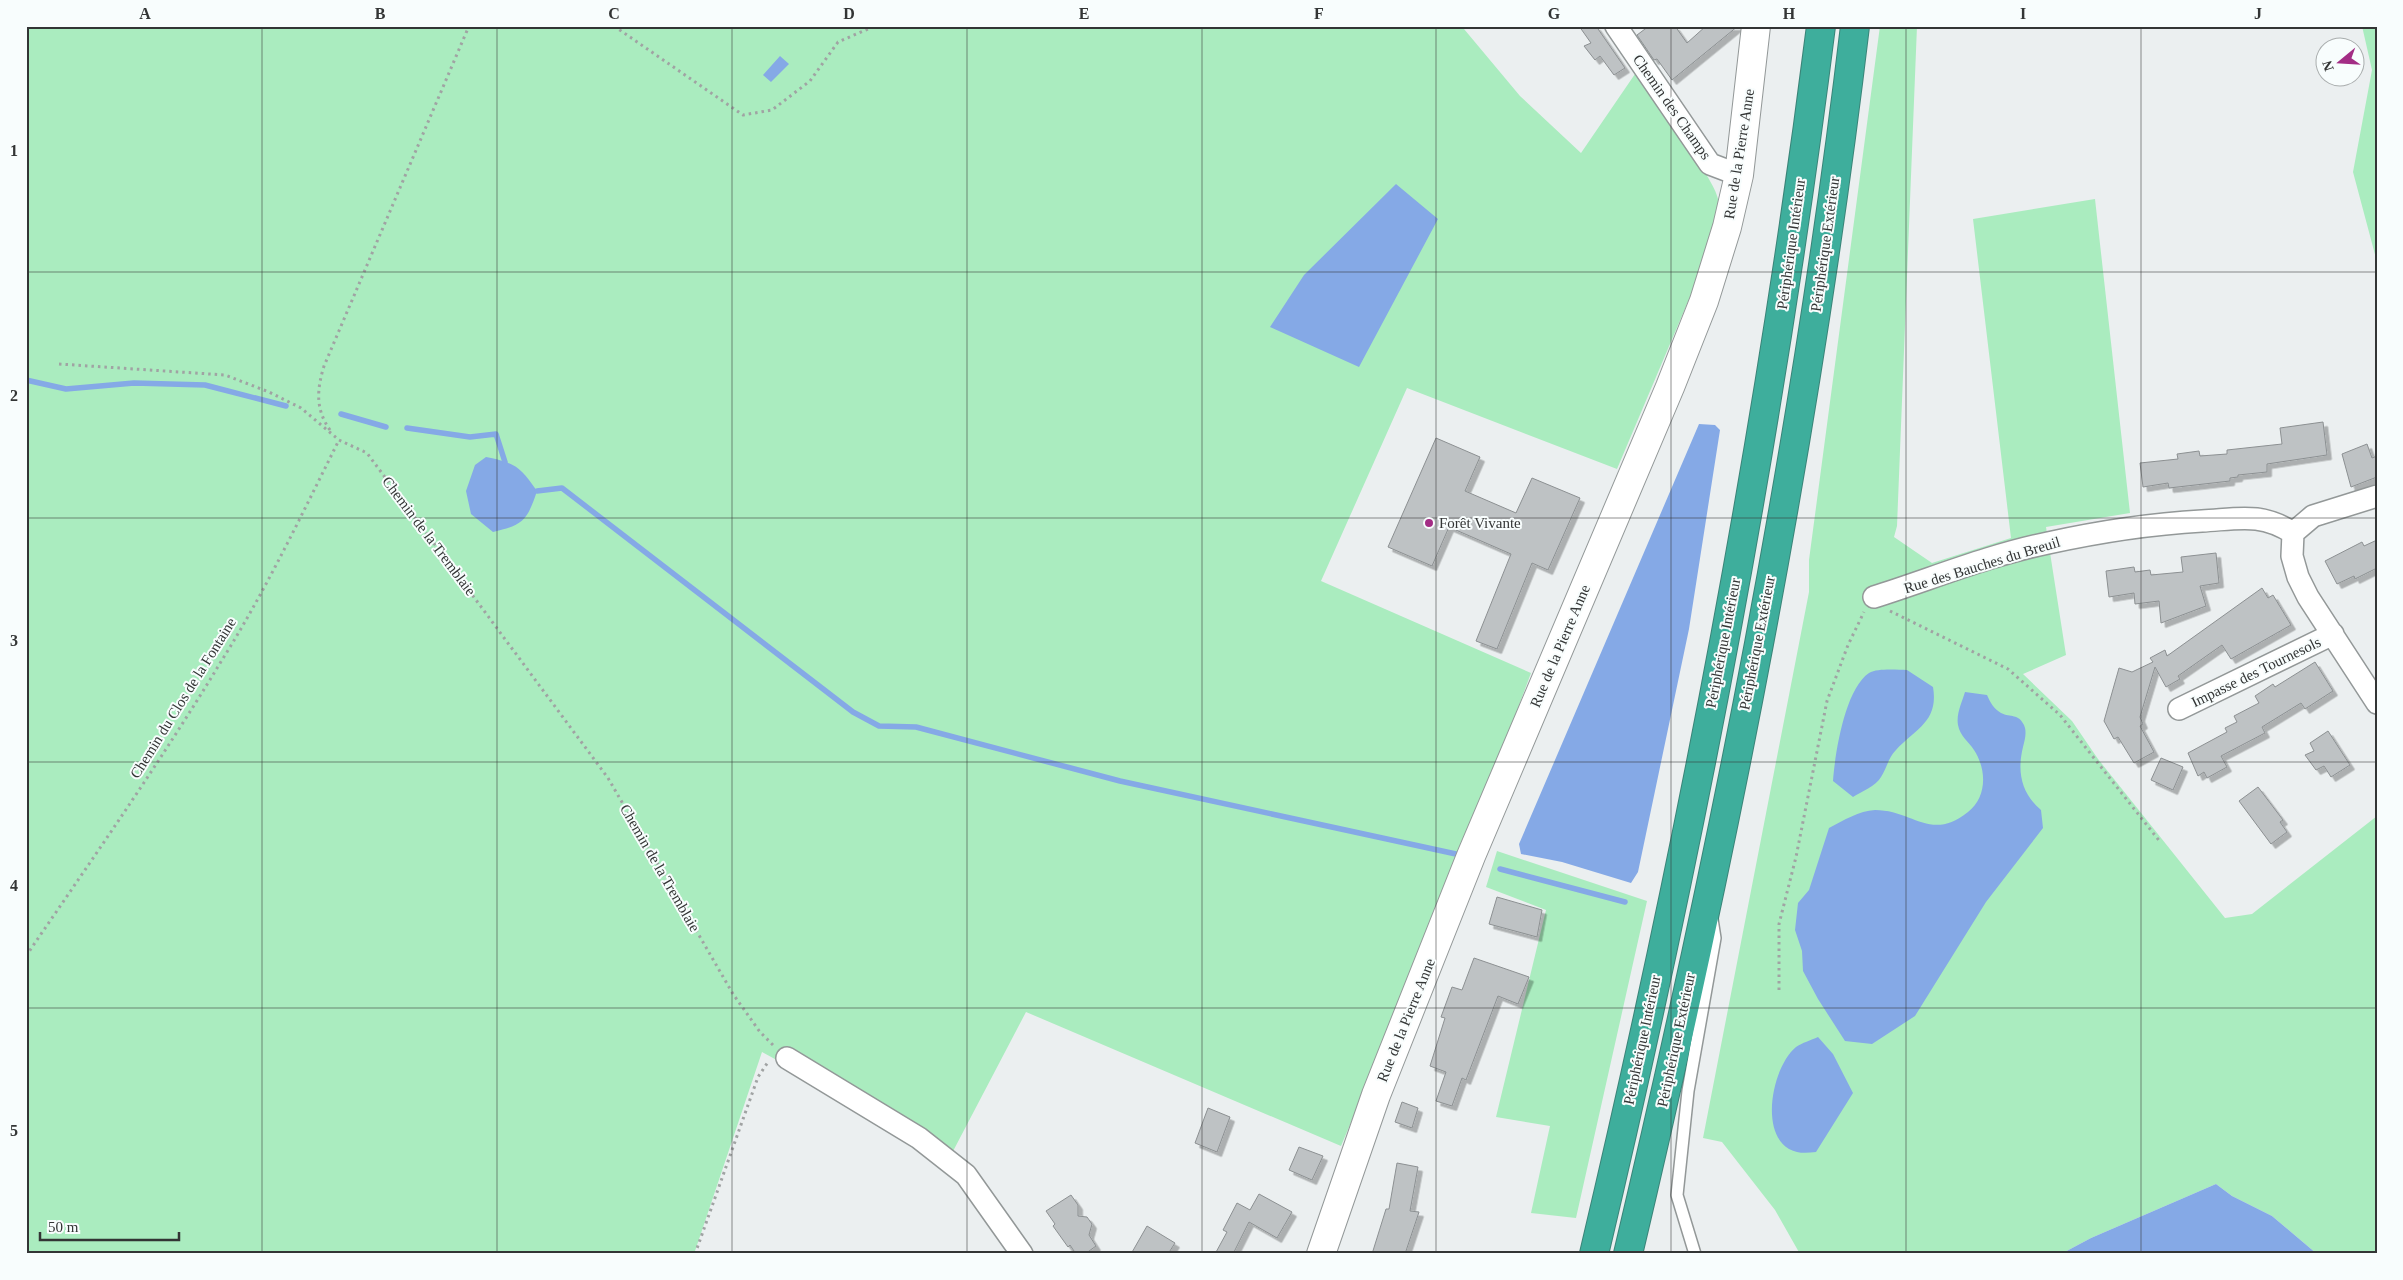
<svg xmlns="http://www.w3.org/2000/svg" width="2403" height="1280" font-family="Georgia,serif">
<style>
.green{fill:#aaecbf}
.water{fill:#85a9e6}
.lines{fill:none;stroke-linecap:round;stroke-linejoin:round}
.stream{stroke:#85a9e6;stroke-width:5.5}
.building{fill:#bec2c4;stroke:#8c9092;filter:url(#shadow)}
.lane-casing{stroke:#939898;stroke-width:14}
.street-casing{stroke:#939898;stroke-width:24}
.secondary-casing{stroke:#939898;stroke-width:30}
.highway-casing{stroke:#3a8478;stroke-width:30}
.path{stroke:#a0a3a3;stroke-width:3;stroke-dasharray:2.5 4;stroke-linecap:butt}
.lane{stroke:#fff;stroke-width:11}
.street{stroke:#fff;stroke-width:21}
.secondary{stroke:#fff;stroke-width:28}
.highway{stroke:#3eae9c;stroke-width:28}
.grid{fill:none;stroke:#333535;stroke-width:1;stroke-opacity:0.55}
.poi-dot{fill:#a32d85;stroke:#f8fdfd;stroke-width:2}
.labels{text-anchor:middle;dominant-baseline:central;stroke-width:4;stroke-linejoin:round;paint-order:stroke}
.street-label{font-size:15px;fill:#333535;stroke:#f8fdfd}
.poi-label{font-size:15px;fill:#333535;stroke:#f8fdfd;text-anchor:start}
.neatline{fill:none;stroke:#333535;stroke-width:2}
.grid-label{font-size:16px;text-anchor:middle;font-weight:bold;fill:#333535}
</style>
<defs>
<filter id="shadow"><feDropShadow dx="4.5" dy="4.5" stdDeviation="0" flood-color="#0004"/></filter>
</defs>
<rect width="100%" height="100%" fill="#ebeff0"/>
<path class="green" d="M26 26H1466L1464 29 1520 96 1581 153 1635 74C1651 97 1715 178 1718 199 1720 218 1715 235 1709 252L1617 469 1407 388 1321 581 1531 673 1462 859 1341 1146 1026 1012 951 1155 762 1052 694 1254H26Z
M1880 26H1917L1897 526 1894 537 1932 563 2011 538 1973 219 2095 199 2130 513 2046 527 2066 655 2023 674 2072 721 2098 759 2225 918 2252 914 2377 816V1254H2317L2272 1216 2232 1196 2216 1184 2091 1238 2061 1254H1800L1775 1210 1722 1142 1703 1138 1809 592V560Z
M2362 26H2377V262L2353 172 2372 70Z
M1497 851 1647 901 1576 1218 1531 1213 1550 1126 1496 1117 1546 910 1486 887Z"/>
<path class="water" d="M780 56 789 64 771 82 763 75Z
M1396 184 1438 219 1359 367 1270 327 1304 275Z
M1699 424 1715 425 1720 430 1689 629 1638 872 1631 883 1562 862 1521 854 1519 844Z
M486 457C516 463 520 467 537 491 527 521 523 525 493 532L471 514 466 491 475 465Z
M1907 670 1933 687C1939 722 1915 729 1896 750 1888 758 1887 768 1881 777 1876 786 1861 792 1853 797L1833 781C1835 753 1845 689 1869 673 1878 668 1897 670 1907 670Z
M1965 692 1987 695C1990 702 1994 709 2001 713 2011 718 2018 713 2024 725 2027 732 2025 739 2023 747 2017 772 2021 793 2041 810L2043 828 1986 902 1915 1016 1872 1044 1845 1041 1818 999 1803 971 1802 951 1795 930 1798 903 1809 890 1829 828C1844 820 1859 811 1875 810 1913 810 1931 842 1968 812 1987 797 1987 770 1974 750 1969 742 1960 736 1958 725 1956 714 1962 702 1965 692Z
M1818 1037 1833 1054 1853 1093 1816 1152C1807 1153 1798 1154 1789 1149 1759 1131 1773 1066 1796 1047 1802 1043 1811 1040 1818 1037Z
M2216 1184 2232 1196 2272 1216 2317 1254H2061L2091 1238Z"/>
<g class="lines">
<path class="stream" d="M26 380 66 389 134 383 205 385 286 406
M341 414 386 427
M407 428 470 437 496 434 505 462
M537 491 562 488 853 712 879 726 916 727 1120 781 1456 854
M1500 869 1625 902"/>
</g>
<path class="building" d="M1579 26H1596L1625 68 1614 75 1600 56 1595 60 1584 46 1591 43Z
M1649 26H1675L1687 43 1706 26H1738L1672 80 1657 59 1654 60 1637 35Z
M2323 422 2327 455 2267 464V472L2238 475V477L2230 478V481L2169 488 2168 483 2143 487 2140 463 2178 459 2177 454 2199 451 2200 456 2227 454V450L2282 444 2280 428Z
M1436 438 1480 457 1465 491 1516 513 1532 478 1580 498 1548 570 1532 563 1497 649 1476 641 1511 554 1449 527 1432 566 1388 547Z
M2367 444 2372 458 2377 456V477L2351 487 2342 454Z
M2377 540V568L2355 579 2354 576 2337 584 2325 561 2362 542 2364 546Z
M2216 553 2219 583 2200 586 2206 606 2161 623 2159 601 2135 604 2134 593 2109 597 2106 571 2134 567 2135 572 2150 570 2151 575 2183 572 2181 557Z
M2262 588 2268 598 2273 595 2291 625 2231 659 2222 645 2178 676 2180 679 2166 687 2155 667 2140 717 2143 724 2140 726 2154 752 2134 763 2118 737 2114 739 2104 721 2119 668 2132 672 2153 662 2150 658 2165 650 2167 656Z
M2315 662 2333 691 2305 709 2301 703 2262 727 2265 733 2221 756 2227 767 2207 778 2204 772 2198 776 2188 753 2227 732 2225 728 2237 722 2234 716 2259 703 2255 696 2273 684 2275 687Z
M2328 731 2350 765 2331 777 2324 766 2316 770 2305 755 2314 751 2310 743Z
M2161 758 2183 767 2173 790 2151 780Z
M2258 787 2283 820 2280 822 2287 832 2271 844 2239 801Z
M1497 897 1542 910 1537 937 1489 924Z
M1474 958 1529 977 1518 1004 1498 996 1466 1080 1462 1078 1452 1106 1436 1101 1446 1072 1430 1066 1445 1018 1441 1017 1452 987 1462 990Z
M1402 1102 1418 1108 1412 1128 1395 1122Z
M1208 1108 1230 1117 1217 1152 1195 1143Z
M1299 1147 1323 1156 1312 1180 1289 1170Z
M1397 1163 1418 1167 1410 1211 1419 1212 1405 1254H1372L1386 1209H1389Z
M1259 1194 1292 1212 1277 1238 1249 1222 1233 1254H1215L1227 1232 1223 1230 1237 1203 1250 1210Z
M1071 1195 1078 1205V1216L1087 1217 1092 1224 1089 1235 1096 1246 1085 1254H1076L1070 1245 1068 1247 1053 1226 1055 1224 1046 1211Z
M1147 1226 1175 1243 1168 1254H1131Z"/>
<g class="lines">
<g class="lane-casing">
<path id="lane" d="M1695 1254 1677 1195 1688 1091 1715 938 1712 919"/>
</g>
<g class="street-casing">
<path id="street" d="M1616 26 1710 164 1739 175
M2293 533 2292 556 2298 577 2308 597 2377 703
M1874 597C1931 579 1989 555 2048 543 2098 532 2150 524 2202 521 2238 519 2261 512 2293 533L2313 516 2377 496
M2179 709 2333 634
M787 1058 919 1138 966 1175 1022 1254"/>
</g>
<g class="secondary-casing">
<path id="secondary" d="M1321 1254 1376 1095 1471 856 1670 387 1704 301 1727 227 1739 175 1756 26"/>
</g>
<g class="highway-casing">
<path id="highway" d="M1594 1254C1690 849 1769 439 1821 26
M1628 1254C1724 849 1806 439 1855 26"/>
</g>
<path class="path" d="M614 26 743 115 772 110 810 81 838 42 875 26
M59 364 225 375 269 392 301 408 339 440 367 453 608 778 733 994 760 1032 773 1045
M330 430C315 409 317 389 324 366L469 26
M1890 611 2008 669 2060 715 2161 843
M26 956C93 858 161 761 222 660 266 590 302 514 339 440
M1779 990V924L1796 857 1827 701 1848 645 1864 612
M695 1254 758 1077 768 1062"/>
<use href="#lane" class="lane"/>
<use href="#street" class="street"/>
<use href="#secondary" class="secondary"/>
<use href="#highway" class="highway"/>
</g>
<path class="grid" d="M262 26V1254M497 26V1254M732 26V1254M967 26V1254M1202 26V1254M1436 26V1254M1671 26V1254M1906 26V1254M2141 26V1254M26 272H2377M26 518H2377M26 762H2377M26 1008H2377"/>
<circle class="poi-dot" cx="1429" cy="523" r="5"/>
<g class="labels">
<g class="street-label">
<text transform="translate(1672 107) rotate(55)">Chemin des Champs</text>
<text transform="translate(1739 154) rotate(-81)">Rue de la Pierre Anne</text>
<text transform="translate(1791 244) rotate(-82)">Périphérique Intérieur</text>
<text transform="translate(1825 244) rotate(-82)">Périphérique Extérieur</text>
<text transform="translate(429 536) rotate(53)">Chemin de la Tremblaie</text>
<text transform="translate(1982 565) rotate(-17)">Rue des Bauches du Breuil</text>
<text transform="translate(1723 643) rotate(-79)">Périphérique Intérieur</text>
<text transform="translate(1757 643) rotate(-79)">Périphérique Extérieur</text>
<text transform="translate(1560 646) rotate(-67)">Rue de la Pierre Anne</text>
<text transform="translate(2256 672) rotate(-26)">Impasse des Tournesols</text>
<text transform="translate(183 698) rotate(-58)">Chemin du Clos de la Fontaine</text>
<text transform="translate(660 868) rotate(60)">Chemin de la Tremblaie</text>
<text transform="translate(1406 1020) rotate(-68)">Rue de la Pierre Anne</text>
<text transform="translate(1642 1040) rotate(-78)">Périphérique Intérieur</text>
<text transform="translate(1676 1040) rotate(-78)">Périphérique Extérieur</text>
</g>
<g class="poi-label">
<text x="1439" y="523">Forêt Vivante</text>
</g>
</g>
<rect width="2403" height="1280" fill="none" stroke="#f8fdfd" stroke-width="55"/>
<g transform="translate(2340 62) rotate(252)"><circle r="24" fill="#f8fdfd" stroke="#a9adad"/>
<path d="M0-4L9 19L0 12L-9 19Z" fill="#a32d85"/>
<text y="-8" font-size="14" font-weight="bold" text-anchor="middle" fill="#333535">N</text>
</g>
<path d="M40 1232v8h139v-8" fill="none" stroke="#333535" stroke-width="2.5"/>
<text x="48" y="1232" font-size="15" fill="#333535" stroke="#f8fdfd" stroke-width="4" paint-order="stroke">50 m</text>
<rect x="28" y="28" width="2348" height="1224" class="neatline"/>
<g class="grid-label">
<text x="145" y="19">A</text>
<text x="380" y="19">B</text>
<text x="614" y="19">C</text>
<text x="849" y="19">D</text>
<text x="1084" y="19">E</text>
<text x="1319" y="19">F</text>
<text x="1554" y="19">G</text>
<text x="1789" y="19">H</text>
<text x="2023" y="19">I</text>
<text x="2258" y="19">J</text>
<text x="14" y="156">1</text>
<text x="14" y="401">2</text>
<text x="14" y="646">3</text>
<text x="14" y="891">4</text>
<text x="14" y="1136">5</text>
</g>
</svg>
